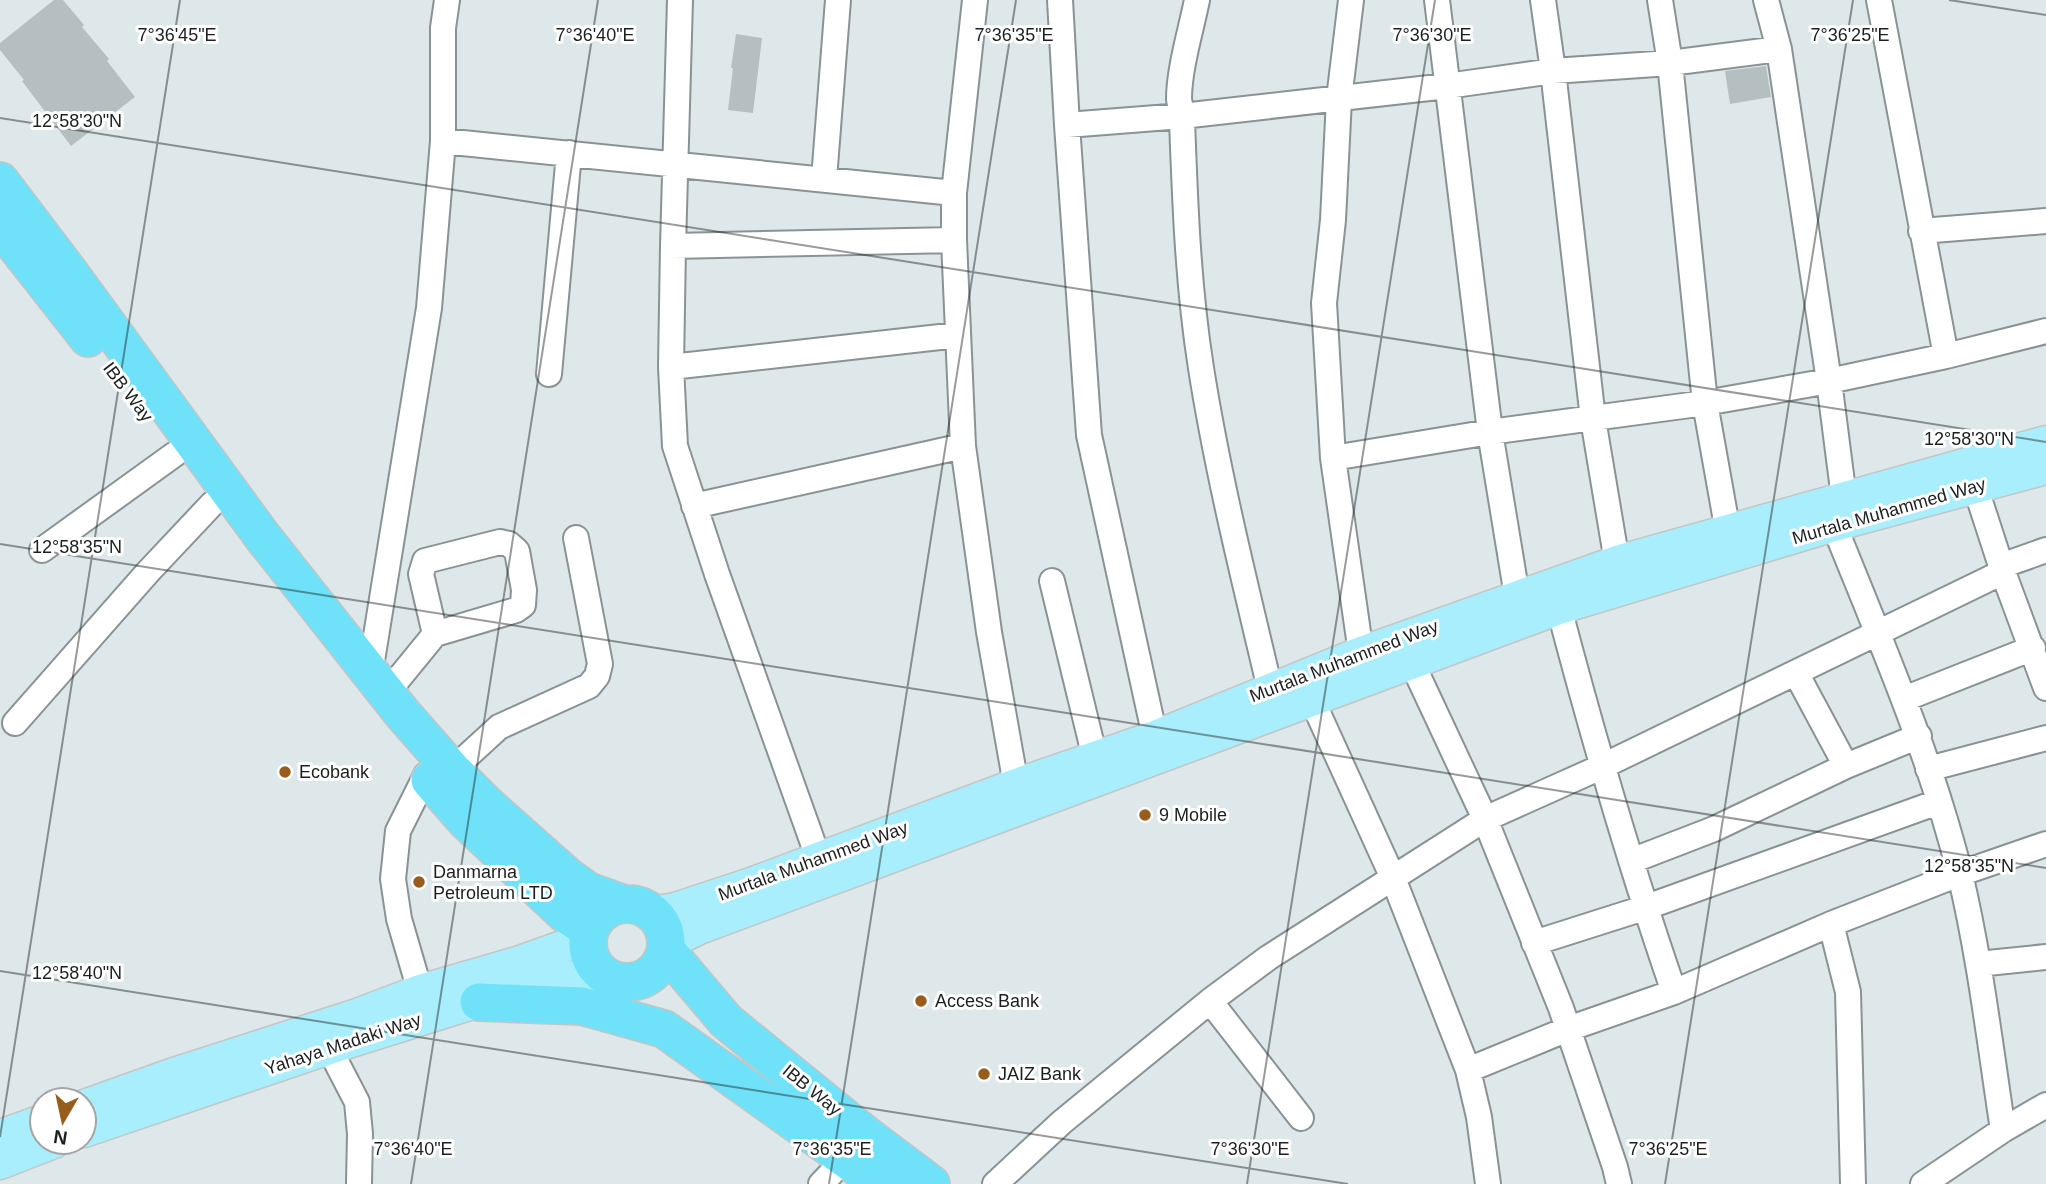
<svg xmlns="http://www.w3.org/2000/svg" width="2046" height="1184" font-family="Arial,sans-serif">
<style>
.building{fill:#b5bec0}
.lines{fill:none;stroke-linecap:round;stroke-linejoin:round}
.minor-casing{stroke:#899294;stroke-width:28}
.major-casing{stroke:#c4c5c5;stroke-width:35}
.highway-casing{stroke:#c4c5c5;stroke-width:40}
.minor{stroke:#fff;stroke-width:24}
.major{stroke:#a9eefc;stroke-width:32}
.highway{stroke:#6fe2fa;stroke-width:37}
.ticks{fill:none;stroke:#1c1f20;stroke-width:2;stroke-opacity:0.45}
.poi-dot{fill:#985d1d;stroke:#fff;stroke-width:2.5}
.labels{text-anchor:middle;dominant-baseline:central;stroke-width:6;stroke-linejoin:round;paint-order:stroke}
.street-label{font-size:18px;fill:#1c1f20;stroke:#fff}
.poi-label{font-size:18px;fill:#1c1f20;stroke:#fff;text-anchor:start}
.ticks-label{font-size:18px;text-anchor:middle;fill:#1c1f20;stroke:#fff;stroke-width:6;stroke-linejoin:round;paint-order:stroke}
</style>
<rect width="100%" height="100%" fill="#dee8ea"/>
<path class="building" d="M54 0H63L84 25 82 27 109 59 107 61 135 97 71 146 22 81 24 80 0 50V43Z
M736 34 762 38 753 113 728 110 733 68H731Z
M1766 66 1771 97 1730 104 1725 71Z"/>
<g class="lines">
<g class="minor-casing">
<path id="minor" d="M680 0 673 246 671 367 675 446 717 574 819 860
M975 0 954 193V240L963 446 989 632 1016 785
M1060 0 1067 125 1089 435 1155 737
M1197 0C1191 30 1179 69 1179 99 1180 106 1182 113 1182 120 1185 203 1188 286 1201 368 1218 476 1245 583 1270 689
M1351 0 1339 99 1333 220 1324 303 1333 458 1361 653 1366 670
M1437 0 1490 432 1517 596
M1543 0 1553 71 1593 419 1617 562
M1660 0 1670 63 1705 403 1728 532
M1766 0 1779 49 1829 381 1844 498
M1879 0 1946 356
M1067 125 1182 116 1447 86 1553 71 1670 63 1779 49
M443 141 954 193
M824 179 838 0
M1921 231 2046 221
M673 246 954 240
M671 367 958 335
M549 374 569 153
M1333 458 1490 432 1705 403 1829 381 1946 356 2046 331
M1975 486 2003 572 2046 688
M694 506 963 446
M1834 525C1880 640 1930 754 1960 874 1980 958 1990 1045 2003 1130
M42 550 175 454
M2001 566 2046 550
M1052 581 1095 758
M1559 608C1593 737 1630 865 1674 992
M1412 663 1485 819 1561 1008 1615 1167 1619 1184
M370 673 429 308 443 141V28L447 0
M1796 673 1846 766
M386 694 435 634 516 610 523 605 524 590 517 551 509 544 500 542 425 561 421 574 435 634
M1904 699 2033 648
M1312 700 1393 878 1468 1070 1479 1117 1488 1184
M15 723 148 572 212 504
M1928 769 2046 738
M452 770 499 727 589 686 597 676 600 664 576 538
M1631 861 1714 829 1846 766 1919 736
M1831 924 1848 992 1853 1184
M1534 943 1644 908 1938 802
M1978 964 2046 957
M420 991 399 919 393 879 398 831 426 775
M1210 1001 1301 1118
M329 1048 357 1102 360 1134 359 1184
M1468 1070 1568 1029 1674 992 1831 924 1959 874 2046 844
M821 1184 845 1159
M995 1184 1062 1122 1210 1001 1268 958 1485 819 1601 767 2003 572
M1923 1184 2003 1130 2046 1105"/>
</g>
<g class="major-casing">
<path id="major" d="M653 913 675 909 751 884 1016 785 1155 737 1361 653 1617 562 2046 442
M667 944 699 928 1559 608 1834 525 2046 468
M84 1106 171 1075 354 1016 420 991 517 963 587 938
M84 1131 329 1048 552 978 606 976
M0 1136 42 1121
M0 1163 54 1142"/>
</g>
<g class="highway-casing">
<path id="highway" d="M0 181 69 272 262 536 402 713 452 770 485 803 567 876 588 891 624 904
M0 226 88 338
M430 780 466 821 564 913 590 930
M588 943a39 39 0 1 1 78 0a39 39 0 1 1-78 0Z
M666 950 726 1021 866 1135 931 1184
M479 1002 582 1006 664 1029 881 1184"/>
</g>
<use href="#minor" class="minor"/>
<use href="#major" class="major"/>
<use href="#highway" class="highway"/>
</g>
<path class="ticks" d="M1949 0 2046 15M0 118 2046 442M0 544 2046 868M0 971 1348 1184M0 1137 180 0M411 1184 598 0M829 1184 1016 0M1247 1184 1435 0M1665 1184 1853 0"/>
<g class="poi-dot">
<circle cx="285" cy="772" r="7"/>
<circle cx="1145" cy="815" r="7"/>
<circle cx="419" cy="882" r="7"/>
<circle cx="921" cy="1001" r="7"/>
<circle cx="984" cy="1074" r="7"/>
</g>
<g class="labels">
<g class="street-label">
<text transform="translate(128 392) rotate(53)">IBB Way</text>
<text transform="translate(1889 511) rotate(-16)">Murtala Muhammed Way</text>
<text transform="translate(1344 661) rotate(-21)">Murtala Muhammed Way</text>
<text transform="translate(813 861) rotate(-20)">Murtala Muhammed Way</text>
<text transform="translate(343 1044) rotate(-18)">Yahaya Madaki Way</text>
<text transform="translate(812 1090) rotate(39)">IBB Way</text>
</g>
<g class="poi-label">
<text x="299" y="772">Ecobank</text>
<text x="1159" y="815">9 Mobile</text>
<text x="433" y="872">Danmarna<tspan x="433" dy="21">Petroleum LTD</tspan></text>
<text x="935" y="1001">Access Bank</text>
<text x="998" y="1074">JAIZ Bank</text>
</g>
</g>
<g class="ticks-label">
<text x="177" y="41">7°36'45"E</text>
<text x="595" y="41">7°36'40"E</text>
<text x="1014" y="41">7°36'35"E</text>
<text x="1432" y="41">7°36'30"E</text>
<text x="1850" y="41">7°36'25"E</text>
<text x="77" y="127">12°58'30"N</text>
<text x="1969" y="445">12°58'30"N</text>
<text x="77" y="553">12°58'35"N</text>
<text x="1969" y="872">12°58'35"N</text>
<text x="77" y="979">12°58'40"N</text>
<text x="413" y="1155">7°36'40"E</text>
<text x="832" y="1155">7°36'35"E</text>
<text x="1250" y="1155">7°36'30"E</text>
<text x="1668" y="1155">7°36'25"E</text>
</g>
<g transform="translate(63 1121) rotate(189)"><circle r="33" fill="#ffffff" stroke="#a4a5a6" stroke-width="2"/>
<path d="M0-5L12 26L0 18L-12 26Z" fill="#985d1d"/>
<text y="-10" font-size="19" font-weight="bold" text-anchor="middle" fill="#1c1f20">N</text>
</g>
</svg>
